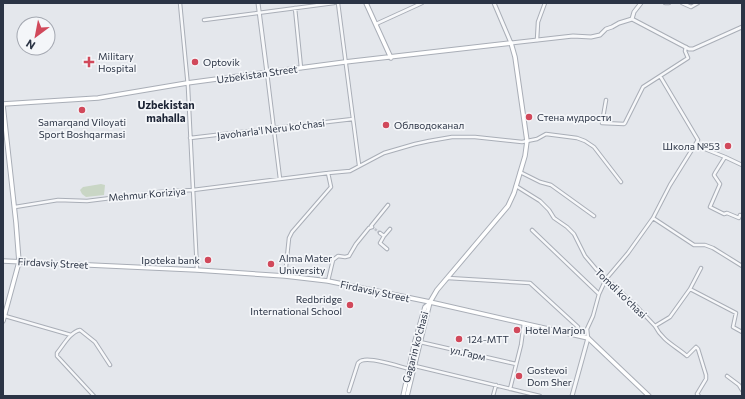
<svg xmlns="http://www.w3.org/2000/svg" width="745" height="399" font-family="Commissioner,sans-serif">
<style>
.green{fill:#c9d6c5}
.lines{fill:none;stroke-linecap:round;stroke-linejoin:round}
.minor-tunnel{stroke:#bfc3cb;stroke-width:2.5;stroke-dasharray:2.5 1;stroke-linecap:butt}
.minor-casing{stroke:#a9aeb7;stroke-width:4.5}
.tertiary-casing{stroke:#a9aeb7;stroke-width:5}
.secondary-casing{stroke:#a9aeb7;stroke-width:5.5}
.minor{stroke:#f7f8fa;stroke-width:2.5}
.tertiary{stroke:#f7f8fa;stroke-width:3}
.secondary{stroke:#fff;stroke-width:3.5}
.poi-dot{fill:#d1495b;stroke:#f4f6f9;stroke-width:1.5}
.labels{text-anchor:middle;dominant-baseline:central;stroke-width:3.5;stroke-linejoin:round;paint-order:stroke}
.poi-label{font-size:10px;fill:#2b3445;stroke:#f4f6f9;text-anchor:start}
.street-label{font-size:10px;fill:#2b3445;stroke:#f4f6f9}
.neighbourhood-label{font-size:11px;font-weight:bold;fill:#1d2536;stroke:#f4f6f9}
</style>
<rect width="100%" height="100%" fill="#e4e7ec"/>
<path class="green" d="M101 184 105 185 104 195 86 197 82 194 80 190 83 187Z"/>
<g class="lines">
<path class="minor-tunnel" d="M372 227 380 233"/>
<g class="minor-casing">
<path id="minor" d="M180 3 188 87 197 270
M338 3 359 165
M665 3H669
M682 3 691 7 698 3
M295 8 301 68
M204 20 334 3
M376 24 422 3
M537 40 538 22 545 3
M267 73 280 179
M606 100 602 123 624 124 625 123 643 87 688 58 685 51 686 47
M190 138 353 119
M695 145 725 157 742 165
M725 157 715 173 714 175 720 184 710 207 724 214 727 213 739 218 740 215 742 216
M520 172 540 182 551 185 594 216
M516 186 540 201 549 210 554 218 567 227 574 234 585 256 596 269 638 308 655 326 670 317 690 289 736 313 733 327 742 332
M15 207 58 200 87 201 159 192 193 190 328 173
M653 218 694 245H705L713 248 742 266
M371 226 388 205
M532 230 599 294
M380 233 384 236 390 229
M384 236 380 243 387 249
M285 276 289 238 292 232 331 187 328 173 350 171 384 153 415 144 429 141 452 137H475L522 142 537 139 546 134 577 138 585 141 594 147 621 182
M448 278 530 283 578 327 576 335
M328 281 333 260 338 256 345 257 349 256 356 244 369 228 372 227
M690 289 701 268
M5 316 71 335
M655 326C662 340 675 346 687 356L696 347 698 349 706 375V379L697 394 699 396
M588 338 587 329 593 316 599 294 606 279 628 253 653 218 670 185 698 140 660 76
M420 342 516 364
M415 366 540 396
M727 376 739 385 742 390
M510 389 521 345 524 323
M349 391 358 363C360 361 361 360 364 360 373 358 399 366 409 369
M94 396 57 356V353C63 346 70 332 80 330L95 342 110 365
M493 396 496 385"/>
</g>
<g class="tertiary-casing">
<path id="tertiary" d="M258 3 267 73
M494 3 511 43 573 36 591 37 600 35 606 29 612 27 619 23 632 19 689 49H693L742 27
M632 19 634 12 641 3
M572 396 588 338"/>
</g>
<g class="secondary-casing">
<path id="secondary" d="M366 3 391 58
M3 104 98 98 187 83 345 62 511 43 515 57 527 141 525 156 514 193 508 206 437 290 430 302 407 396
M3 105 16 223 19 262 3 321
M3 261 197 270 285 276 328 281 430 302 588 338 649 396
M403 396 415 341 425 307 430 303"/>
</g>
<use href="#minor" class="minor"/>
<use href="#tertiary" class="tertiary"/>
<use href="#secondary" class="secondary"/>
</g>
<g class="poi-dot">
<path d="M87 56h4v4h4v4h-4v4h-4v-4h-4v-4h4z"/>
<circle cx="195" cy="62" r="4"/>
<circle cx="82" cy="110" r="4"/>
<circle cx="529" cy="117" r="4"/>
<circle cx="386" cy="125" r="4"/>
<circle cx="728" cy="146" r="4"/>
<circle cx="208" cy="260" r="4"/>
<circle cx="271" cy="264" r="4"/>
<circle cx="350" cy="305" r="4"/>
<circle cx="517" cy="330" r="4"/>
<circle cx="459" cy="339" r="4"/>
<circle cx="519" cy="376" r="4"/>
</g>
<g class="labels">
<g class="poi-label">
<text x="98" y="56">Military<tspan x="98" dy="12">Hospital</tspan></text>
<text x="203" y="62">Optovik</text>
<text x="537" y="117">Стена мудрости</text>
<text x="82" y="122" text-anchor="middle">Samarqand Viloyati<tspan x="82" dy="12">Sport Boshqarmasi</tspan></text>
<text x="394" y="125">Облводоканал</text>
<text x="720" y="146" text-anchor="end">Школа №53</text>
<text x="279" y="258">Alma Mater<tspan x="279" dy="12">University</tspan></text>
<text x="200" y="260" text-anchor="end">Ipoteka bank</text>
<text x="342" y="299" text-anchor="end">Redbridge<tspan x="342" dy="12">International School</tspan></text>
<text x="525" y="330">Hotel Marjon</text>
<text x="467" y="339">124-MTT</text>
<text x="527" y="370">Gostevoi<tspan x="527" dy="12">Dom Sher</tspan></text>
</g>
<g class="street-label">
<text transform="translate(257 74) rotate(-8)">Uzbekistan Street</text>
<text transform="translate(271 129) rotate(-7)">Javoharla'l Neru ko'chasi</text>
<text transform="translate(147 194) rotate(-5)">Mehmur Koriziya</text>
<text transform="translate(53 263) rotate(3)">Firdavsiy Street</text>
<text transform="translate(375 291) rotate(12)">Firdavsiy Street</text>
<text transform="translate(621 293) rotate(44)">Tomdi ko'chasi</text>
<text transform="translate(415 347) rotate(-75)">Gagarin ko'chasi</text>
<text transform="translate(468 353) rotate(13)">ул.Гарм</text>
</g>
<g class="neighbourhood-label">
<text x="166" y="104">Uzbekistan<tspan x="166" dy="13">mahalla</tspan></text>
</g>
</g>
<rect width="745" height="399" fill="none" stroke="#2b3445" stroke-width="8"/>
<g transform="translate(36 36) rotate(212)"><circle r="19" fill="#f4f6f9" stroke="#a4a8b1"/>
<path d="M0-3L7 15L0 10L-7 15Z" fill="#d1495b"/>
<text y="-6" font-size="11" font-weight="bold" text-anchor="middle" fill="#2b3445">N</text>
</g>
</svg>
